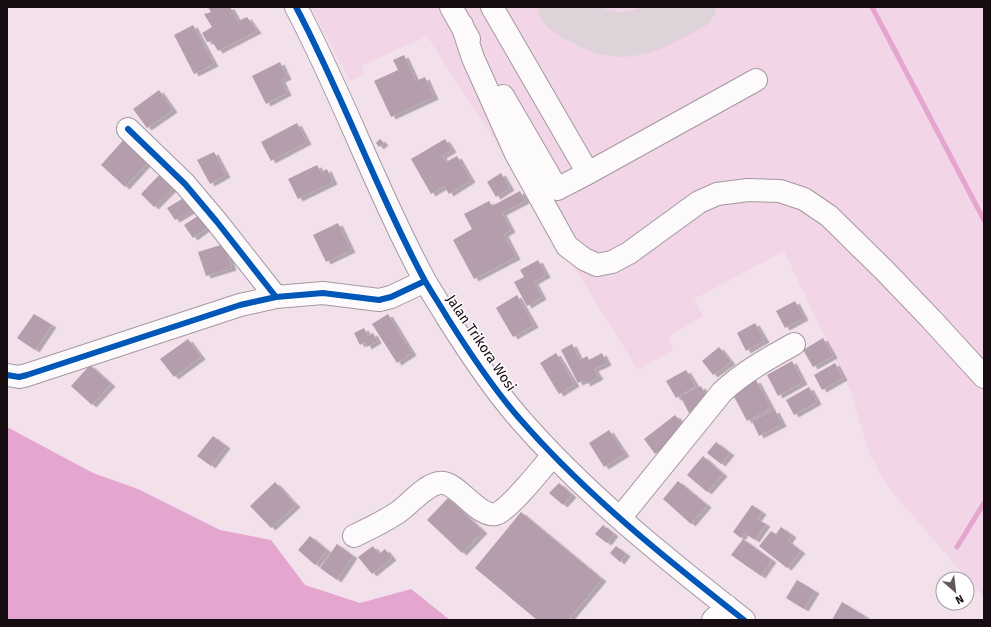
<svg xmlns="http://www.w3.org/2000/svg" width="991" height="627" font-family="'Fira Sans',sans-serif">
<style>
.built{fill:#f2d5e7}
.water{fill:#e4a6ce}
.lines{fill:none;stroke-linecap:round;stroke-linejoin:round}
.stream{stroke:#e4a6ce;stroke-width:5}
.taxiway{stroke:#ded3d9;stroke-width:45}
.building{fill:#b49ead;filter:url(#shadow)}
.minor-casing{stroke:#a598a0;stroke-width:24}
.minor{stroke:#fdfafc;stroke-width:22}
.cycleway-casing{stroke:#fff;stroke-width:8}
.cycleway{stroke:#0057b8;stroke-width:6}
.labels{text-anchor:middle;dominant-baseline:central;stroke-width:3;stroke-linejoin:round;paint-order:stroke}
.street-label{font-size:14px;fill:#160c12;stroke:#fff}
</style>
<defs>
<filter id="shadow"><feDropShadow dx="4.5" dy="2.5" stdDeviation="0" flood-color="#0004"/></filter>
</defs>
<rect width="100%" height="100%" fill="#f2e1eb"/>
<path class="built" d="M311 7H984V598L887 486 870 454 850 390 784 251 694 299 703 316 668 337 673 350 638 370 517 175 427 36 361 66 365 73 350 81Z"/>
<path class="water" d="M7 427 93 473 138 489 220 530 271 540 305 585 360 603 411 589 450 620H7Z"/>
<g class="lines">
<path class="stream" d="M872 7 984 220
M957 547 984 503"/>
<path class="taxiway" d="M560 7C566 15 574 18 583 23 625 48 656 27 693 7"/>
</g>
<path class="building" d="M208 7H230L238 21 247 17 257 31 218 51 212 41 207 42 202 33 212 27 204 14 211 12Z
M193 25 214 64 194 74 174 35Z
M404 55 416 81 425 77 434 97 391 117 374 81 398 70 393 60Z
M280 62 287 77 281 80 287 93 266 104 252 76Z
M159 90 173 110 147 128 133 109Z
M297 123 307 142 271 161 261 142Z
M126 137 150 160 125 187 101 165Z
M380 139 384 143 379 147 376 143Z
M445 139 452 150 442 156 446 162 457 156 471 180 449 194 444 186 431 194 411 159Z
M214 152 226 175 210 184 197 160Z
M317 165 321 172 327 169 333 182 298 199 288 179Z
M162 172 175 186 154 207 141 194Z
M501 173 510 188 496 197 487 182Z
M520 191 525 201 502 213 511 230 504 234 516 257 474 279 453 240 472 229 464 214 489 201 492 206Z
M187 196 194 209 175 220 167 208Z
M199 215 208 227 193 238 184 225Z
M338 223 351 250 326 262 313 235Z
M224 244 232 268 206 276 198 252Z
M538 260 546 275 534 282 542 297 527 306 514 282 524 277 520 270Z
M517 295 534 325 513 337 496 308Z
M795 301 804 318 785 328 776 311Z
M34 314 52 325 35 350 17 338Z
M388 314 412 353 397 363 372 324Z
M755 323 765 340 746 351 737 333Z
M364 328 368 336 373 333 377 341 367 347 365 342 360 345 354 333Z
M823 338 833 356 813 367 803 350Z
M188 339 201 357 174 377 160 359Z
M572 344 580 360 587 356 589 360 602 353 607 363 594 369 599 377 586 384 584 380 578 383 561 350Z
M719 347 731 362 713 375 702 361Z
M556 353 575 384 559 394 540 363Z
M792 361 803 382 778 396 767 375Z
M835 363 843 378 822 390 814 375Z
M90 365 111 384 92 405 71 386Z
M686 370 696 386 676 398 666 381Z
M756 380 771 408 747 421 732 393Z
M701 386 710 403 689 413 680 396Z
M809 387 817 402 794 415 786 400Z
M775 410 782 424 759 436 752 421Z
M675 415 687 429 655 454 644 439Z
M609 430 625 454 604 467 589 443Z
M213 436 226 446 211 466 197 456Z
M716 442 730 453 721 464 707 453Z
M703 456 723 474 707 492 687 475Z
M678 481 707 505 691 524 663 499Z
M275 482 296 505 271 528 250 506Z
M559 483 572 495 563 505 549 493Z
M448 498 483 531 462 553 427 520Z
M752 505 762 512 757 519 766 524 755 540 744 533 741 538 733 532Z
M521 512 602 579 568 620H537L475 568Z
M603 525 614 534 607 543 595 534Z
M781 527 792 535 788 541 801 551 787 568 759 546 771 531 776 534Z
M310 536 327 550 315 565 298 550Z
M743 539 772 560 761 576 731 555Z
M337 544 353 556 337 580 320 568Z
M373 546 379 554 385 549 392 558 372 574 358 557Z
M616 546 626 554 620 562 610 553Z
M797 580 815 591 804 609 786 598Z
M842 602 865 616 862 620H832Z"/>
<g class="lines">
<g class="minor-casing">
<path id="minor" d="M296 7C343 96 377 192 425 281 432 293 440 305 447 317 469 352 492 387 519 418 585 494 665 558 744 620
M451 7 469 39
M492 7 588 173 756 80
M462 25 473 58 516 154 567 246 584 259 597 265 612 262 629 253 699 202 717 194 748 190 780 191 804 199 829 216 885 271 931 319 984 377
M503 96 557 189 588 173
M128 129 185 184 217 222 276 297 323 293 379 300 391 297 425 281
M7 375 19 377 27 375 240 305 276 297
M620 518 722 392C743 372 769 358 794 344
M354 536C369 529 383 522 397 513 409 505 425 485 439 483 457 480 477 518 496 514 507 512 544 466 553 455
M713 620 727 606"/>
</g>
<use href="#minor" class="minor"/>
<g class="cycleway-casing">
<path id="cycleway" d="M296 7C343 96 377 192 425 281 432 293 440 305 447 317 469 352 492 387 519 418 585 494 665 558 744 620
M128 129 185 184 217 222 276 297 323 293 379 300 391 297 425 281
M7 375 19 377 27 375 240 305 276 297"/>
</g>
<use href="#cycleway" class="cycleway"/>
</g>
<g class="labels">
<g class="street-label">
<text transform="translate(481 343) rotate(56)">Jalan Trikora Wosi</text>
</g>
</g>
<rect width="991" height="627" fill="none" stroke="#160c12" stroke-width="16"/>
<g transform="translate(955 591) rotate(152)"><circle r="19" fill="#ffffff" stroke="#a29ea0"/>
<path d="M0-3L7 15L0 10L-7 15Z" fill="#63575e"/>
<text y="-6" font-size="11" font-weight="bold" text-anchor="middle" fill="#160c12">N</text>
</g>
</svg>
